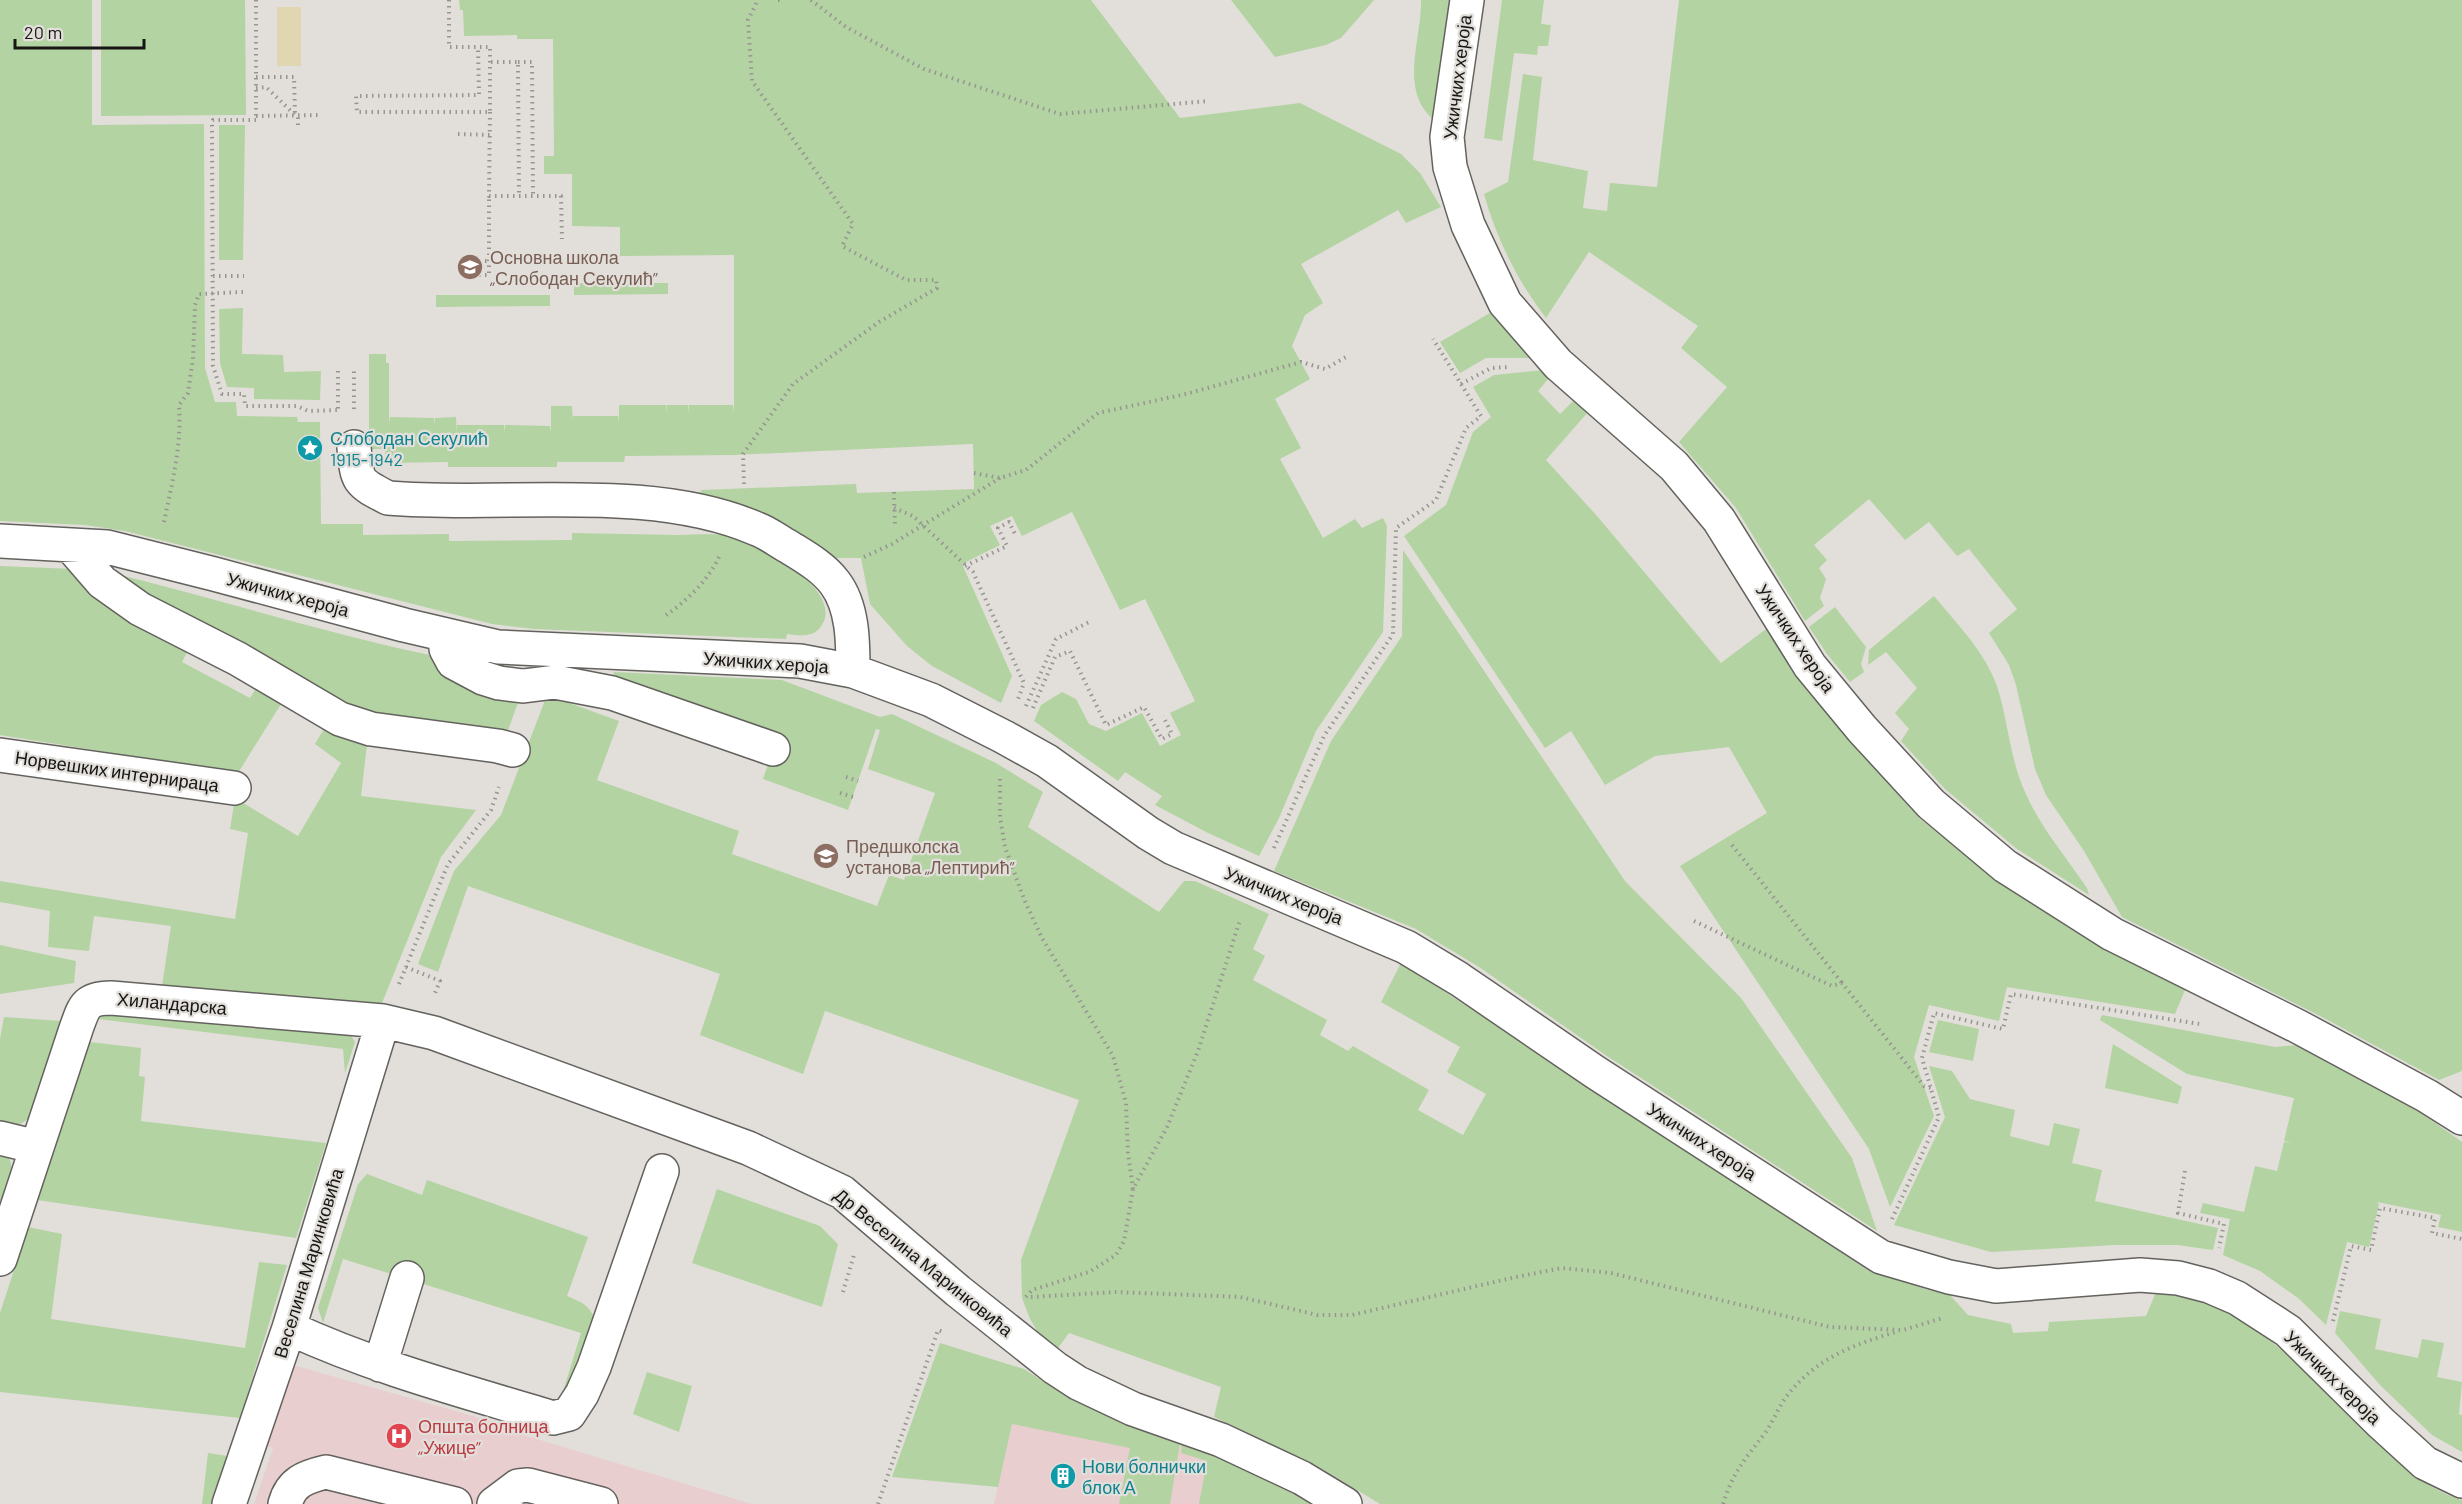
<svg xmlns="http://www.w3.org/2000/svg" width="2462" height="1504" font-family="Barlow,sans-serif">
<style>
.medical{fill:#e9ced0}
.green{fill:#b3d3a2}
.sand{fill:#e0d6b1}
.lines{fill:none;stroke-linecap:round;stroke-linejoin:round}
.minor-casing{stroke:#64625e;stroke-width:36}
.path{stroke:#979591;stroke-width:4;stroke-dasharray:1.5 4.5;stroke-linecap:butt}
.minor{stroke:#fff;stroke-width:33}
.labels{text-anchor:middle;dominant-baseline:central;stroke-width:4.5;stroke-linejoin:round;paint-order:stroke}
.street-label{font-size:18px;fill:#171614;stroke:#e2dfda}
.education-label{font-size:18px;fill:#785e54;stroke:#e2dfda;text-anchor:start}
.culture-label{font-size:18px;fill:#0d838f;stroke:#e2dfda;text-anchor:start}
.health-label{font-size:18px;fill:#be3a42;stroke:#e2dfda;text-anchor:start}
</style>
<rect width="100%" height="100%" fill="#e2dfda"/>
<path class="medical" d="M293 1365 498 1423 497 1427 752 1504H254L273 1448 266 1446Z
M1015 1409 1182 1444 1221 1458 1279 1486 1311 1504H994Z"/>
<path class="green" d="M0 0H92V125L204 124 205 368 215 402H236L237 416 297 417 298 422H320L321 524H363V535L449 534V541L572 540V533C607 534 643 534 678 535 694 535 712 533 728 536 739 538 752 543 763 548 784 557 838 596 823 623 816 638 801 636 787 634L786 639 534 629 492 624 125 531 85 525 0 521Z
M101 0H245L246 115 101 116Z
M459 0H1091L1180 118 1300 103 1401 154 1420 173 1441 207 1406 223 1398 210 1301 264 1323 303 1305 315 1292 346 1310 379 1275 399 1301 448 1280 459 1323 538 1355 519 1362 528 1383 518 1387 526 1383 632 1316 731 1279 818 1259 856 1208 833 1155 805 1162 796 1125 772 1118 781 1034 721 1041 705 1062 692 1076 699 1089 724 1106 731 1142 713 1160 746 1181 735 1170 713 1195 701 1145 599 1120 610 1072 512 1022 536 1012 516 990 526 1000 545 962 564 1012 676 1001 703 932 666 907 646 870 604 861 558H830L697 495 702 490 856 484 857 493 974 489 973 444 733 455 625 456 624 462H557V467H448V462L386 463 385 449H369V354H386V363H389V424L390 417 434 418 435 424V418L456 417 457 434V425H504V433L505 425 550 426 551 433V406H572L573 423V416H618L619 423V405H666V413L667 405H688L689 413V405H733L734 413V255L620 256V227L572 226V174H544V156H554L553 39H517V35L464 36 463 10H460Z
M1231 0H1374L1341 38 1326 45 1275 57Z
M1421 0H1453L1434 120C1398 90 1422 39 1421 0Z
M1502 0H1544L1541 24 1551 25 1548 46H1538L1537 55 1514 53 1502 141 1484 138Z
M1679 0H2462V1071L2439 1080 2320 1016 2122 917 2084 851 2046 795 2035 769 2016 685 2009 665 1989 633 2017 609 1969 549 1957 556 1929 522 1905 540 1869 499 1814 545 1827 560 1819 568 1826 579 1820 598 1824 606 1805 621 1736 508 1679 442 1727 387 1681 348 1698 326 1589 252 1546 318C1518 282 1496 238 1484 194L1508 182 1523 74 1542 77 1533 160 1588 171 1583 208 1607 211 1610 183 1657 187Z
M219 125H245L243 260H219Z
M574 283H668V294L574 295Z
M436 295H550V306L436 307Z
M243 308 242 354 283 355 284 372 321 371 320 400 254 399V388L227 387 220 363 219 309Z
M1490 313 1531 358H1486L1460 373 1440 342Z
M1543 370 1549 378 1538 391 1560 414 1574 400 1588 412 1546 460 1597 516 1721 663 1766 629 1798 678 1855 747 1920 819 1994 878 2074 931 2110 952 2185 990 2175 1014 2007 987 1999 1021 1929 1005 1914 1057 1934 1116 1890 1207 1869 1149 1680 866 1767 813 1729 747 1655 756 1605 785 1571 731 1545 748 1404 536 1446 505 1473 432 1491 417 1473 387 1494 375Z
M1403 550 1625 881 1741 998 1852 1158 1877 1231 1607 1056 1479 967 1416 929 1274 871 1331 741 1402 636Z
M0 566 73 569 192 643 182 662 250 698 261 680 286 696 238 773 0 735Z
M104 571C213 597 320 632 430 655L442 672 521 694 506 736 336 708Z
M1934 596C1957 624 1985 652 1997 686 2008 721 2010 759 2025 792 2040 827 2066 857 2087 888L2089 895 2017 849 1945 789 1901 741 1909 729 1895 713 1917 688 1886 652 1868 665 1869 650Z
M1835 607 1866 647 1861 664 1864 672 1850 682 1827 654 1809 627Z
M614 672 782 680 880 717 892 714 996 763 1043 792 1028 827 1159 912 1184 881H1195L1269 914 1253 949 1265 956 1253 980 1327 1020 1320 1035 1348 1051 1353 1046 1429 1090 1418 1110 1463 1135 1486 1094 1447 1072 1460 1047 1381 1002 1401 963 1869 1271 1928 1290 1950 1295 1968 1315 2011 1324 2013 1333 2048 1331 2049 1322 2146 1316 2156 1292C2258 1298 2317 1392 2389 1454 2411 1473 2434 1492 2462 1500V1504H1380L1316 1465 1214 1417 1221 1387 1069 1333 1058 1348 1038 1332 1030 1319 1022 1298 1021 1260 1079 1100 825 1011 803 1074 700 1035 720 974 468 886 438 972 418 964 454 871 501 815 547 695 619 721 597 780 739 831 732 854 877 906 889 875 904 880 935 793 868 769 880 730 876 729 848 810 763 779 770 759 611 682Z
M328 722 367 744 361 796 476 810 441 857 380 1008 162 986 171 926 94 916 89 951 48 947 50 911 0 902V881L235 919 248 833 230 829 235 798 298 836 341 763 315 744Z
M0 945 76 961 74 983 0 994Z
M111 1013 350 1034 355 1042 345 1073 343 1049 98 1019 104 1014Z
M2102 1015 2275 1047 2297 1045 2420 1112 2462 1142V1232L2438 1227 2441 1215 2377 1202 2379 1204 2369 1247 2347 1242 2326 1325 2298 1298 2260 1271 2223 1255 2230 1219 2200 1213 2203 1203 2244 1212 2255 1166 2277 1171 2284 1142 2292 1143 2284 1141 2294 1098 2187 1074 2100 1020Z
M4 1017 62 1021 32 1115C24 1124 12 1129 0 1128V1039Z
M1938 1020 1979 1029 1973 1061 1929 1052Z
M90 1042 141 1048 139 1076 145 1077 141 1121 326 1143 296 1238 37 1200Z
M2113 1044 2182 1087 2178 1104 2105 1088Z
M1929 1066 1952 1071 1970 1099 2015 1110 2010 1136 2049 1146 2054 1123 2080 1129 2072 1163 2102 1170 2095 1201 2218 1228 2213 1250 2177 1245H2115L1991 1252 1894 1225 1945 1117Z
M0 1151C21 1160 8 1185 2 1201L0 1200Z
M367 1174 422 1195 427 1180 588 1237 567 1296C573 1299 580 1301 585 1305 614 1329 575 1375 561 1398L581 1333 343 1259 323 1323 318 1308 358 1184Z
M717 1189 820 1226 838 1244 822 1307 692 1263Z
M28 1227 62 1234 51 1319 245 1348 259 1262 287 1265 240 1418 0 1392V1313Z
M2340 1311 2381 1319 2375 1349 2418 1358 2422 1339 2444 1343 2437 1377 2462 1382 2459 1414 2462 1415V1452L2432 1435 2380 1385 2335 1333Z
M940 1343 1024 1369 1066 1396 1116 1419 1180 1443 1170 1504H1119L1130 1448 1012 1424 998 1487 892 1477Z
M647 1372 692 1386 679 1432 633 1414Z
M1182 1444C1227 1460 1270 1480 1311 1504H1199L1207 1461 1181 1453Z
M208 1453 227 1456 211 1504H202Z"/>
<path class="sand" d="M277 7H301V66H277Z"/>
<g class="lines">
<g class="minor-casing">
<path id="minor" d="M1467 0 1447 137 1450 167 1468 225 1505 303 1558 364 1674 466 1719 520 1810 666 1862 729 1931 804 2005 866 2112 934 2297 1026 2427 1096 2462 1118
M354 447C357 482 357 482 388 498 504 508 649 482 757 529 768 533 778 541 789 547 805 557 823 567 835 583 853 607 853 642 853 671
M0 541 107 547 214 574 404 625 498 647 800 661 853 671 931 700 1004 737 1047 761 1148 833 1173 848 1406 947 1459 979 1595 1072 1881 1257 1949 1277 1996 1286 2140 1275 2178 1278 2209 1286 2237 1298 2288 1331 2380 1422 2425 1463 2462 1481
M70 545 102 582 140 609 238 659 340 719 371 729 498 746 513 750
M446 635V649L453 662 483 678 499 683 523 686 555 682 612 693 773 749
M0 755 234 788
M0 1138 37 1147
M0 1259 76 1029C84 1007 85 998 111 998L383 1021 434 1033 748 1148 842 1192 958 1291 1055 1368 1078 1383 1133 1409 1221 1440 1302 1478 1345 1504
M289 1328C373 1367 464 1391 553 1418L569 1414 582 1394 594 1367 662 1171
M380 1365 407 1278
M229 1504 289 1328 383 1021
M285 1504C291 1482 305 1477 326 1472L455 1504
M494 1504 518 1486 528 1485 601 1504"/>
</g>
<path class="path" d="M256 0V120H213L212 124 213 366 222 394H244L245 406H297L308 411 339 410
M449 0V47H490V112H357L356 96 479 95 478 47
M778 0H781
M811 0 846 27 924 69 1060 114 1208 101
M491 62H518L519 196
M518 62H532L533 196
M256 77H294L295 115
M256 88 266 87 295 115
M490 112 489 196H561L562 239
M256 116 321 115
M298 125V115
M458 134 490 135
M473 261H489
M473 275H489V196
M213 276H244
M338 371V412
M1461 384 1491 368 1510 367
M354 409V371
M974 473 1000 478 1026 470 1098 413 1186 394 1301 362 1325 369 1346 357
M744 484 743 454 793 384 879 322 937 288 936 280H906L842 246 853 224 752 81 748 20 758 0
M894 492 895 527
M894 508 913 516 973 572 1024 683 1017 702
M164 522C172 483 182 445 179 405L188 393 193 359 195 305 199 294 243 292
M864 557 892 544 1000 478
M965 566 1007 546 998 528 1009 522 1016 536
M666 615C687 601 709 579 719 557
M1026 706 1056 639 1091 621
M1033 708 1055 657 1070 651 1106 725 1144 707 1162 739 1172 734 1163 716
M846 777 858 781
M1000 779V817L1005 847 1024 899 1042 938 1113 1056 1126 1103 1128 1153 1133 1189
M840 793 853 797
M1732 845 1842 983
M1274 848 1324 736 1393 634 1396 528 1436 500 1466 428 1481 416 1433 339
M1694 921 1832 986 1842 983 1924 1086 1931 1088
M406 967 440 981 435 993
M399 984 448 864 491 810 499 787
M2185 1171 2178 1213 2224 1224 2219 1248
M1892 1219 1939 1117 1922 1058 1934 1013 2003 1029 2011 994 2200 1024
M843 1292 854 1255
M1026 1297 1032 1290 1089 1272 1116 1255 1124 1241 1133 1189 1167 1127 1198 1051 1240 920
M1031 1297 1117 1292 1240 1297 1318 1315H1352L1516 1277 1562 1268 1611 1273 1830 1327 1903 1330 1943 1318
M2333 1321 2351 1246 2371 1250 2380 1208 2435 1218 2432 1233 2462 1239
M878 1504 938 1330 943 1332
M1723 1504C1733 1472 1745 1459 1765 1433 1773 1422 1778 1408 1786 1397 1817 1357 1853 1345 1899 1331"/>
<use href="#minor" class="minor"/>
</g>
<defs>
<g id="school-disc" transform="scale(1.35)"><circle r="9.5" fill="#8d6e63" stroke="#e2dfda"/><path d="M0-5L7-2L0 1L-7-2ZM-4 1L0 2.5L4 1V4Q0 6-4 4Z" fill="#fff"/></g>
<g id="sight-disc" transform="scale(1.35)"><circle r="9.5" fill="#0f9aa8" stroke="#e2dfda"/><path d="M0-6L1.8-2.2L6-1.7L2.9 1.2L3.7 5.4L0 3.3L-3.7 5.4L-2.9 1.2L-6-1.7L-1.8-2.2Z" fill="#fff"/></g>
<g id="hospital-disc" transform="scale(1.35)"><circle r="9.5" fill="#e0444e" stroke="#e2dfda"/><path d="M-5-5h3v3.5h4V-5h3V5h-3V1.5h-4V5h-3Z" fill="#fff"/></g>
<g id="building-disc" transform="scale(1.35)"><circle r="9.5" fill="#0f9aa8" stroke="#e2dfda"/><path d="M-4-6H4V6H1V3H-1V6H-4ZM-2.5-4.3h1.7v1.8h-1.7ZM.8-4.3h1.7v1.8H.8ZM-2.5-1h1.7V.8h-1.7ZM.8-1h1.7V.8H.8Z" fill="#fff"/></g>
</defs>
<g fill-rule="evenodd">
<use href="#school-disc" x="470" y="267"/>
<use href="#sight-disc" x="310" y="448"/>
<use href="#school-disc" x="826" y="856"/>
<use href="#hospital-disc" x="399" y="1436"/>
<use href="#building-disc" x="1063" y="1476"/>
</g>
<g class="labels">
<g class="street-label">
<text transform="translate(1457 77) rotate(-83)">Ужичких хероја</text>
<text transform="translate(288 594) rotate(15)">Ужичких хероја</text>
<text transform="translate(1796 638) rotate(56)">Ужичких хероја</text>
<text transform="translate(766 662) rotate(4)">Ужичких хероја</text>
<text transform="translate(117 771) rotate(8)">Норвешких интернираца</text>
<text transform="translate(1284 895) rotate(22)">Ужичких хероја</text>
<text transform="translate(172 1003) rotate(5)">Хиландарска</text>
<text transform="translate(1702 1141) rotate(33)">Ужичких хероја</text>
<text transform="translate(924 1262) rotate(39)">Др Веселина Маринковића</text>
<text transform="translate(308 1263) rotate(-73)">Веселина Маринковића</text>
<text transform="translate(2333 1377) rotate(44)">Ужичких хероја</text>
</g>
<g class="education-label">
<text x="490" y="257">Основна школа<tspan x="490" dy="21">„Слободан Секулић”</tspan></text>
<text x="846" y="846">Предшколска<tspan x="846" dy="21">установа „Лептирић”</tspan></text>
</g>
<g class="culture-label">
<text x="330" y="438">Слободан Секулић<tspan x="330" dy="21">1915-1942</tspan></text>
<text x="1082" y="1466">Нови болнички<tspan x="1082" dy="21">блок А</tspan></text>
</g>
<g class="health-label">
<text x="418" y="1426">Општа болница<tspan x="418" dy="21">„Ужице”</tspan></text>
</g>
</g>
<path d="M15 39v9h129v-9" fill="none" stroke="#171614" stroke-width="3"/>
<text x="24" y="39" font-size="18" fill="#171614" stroke="#e2dfda" stroke-width="4.5" paint-order="stroke">20 m</text>
</svg>
